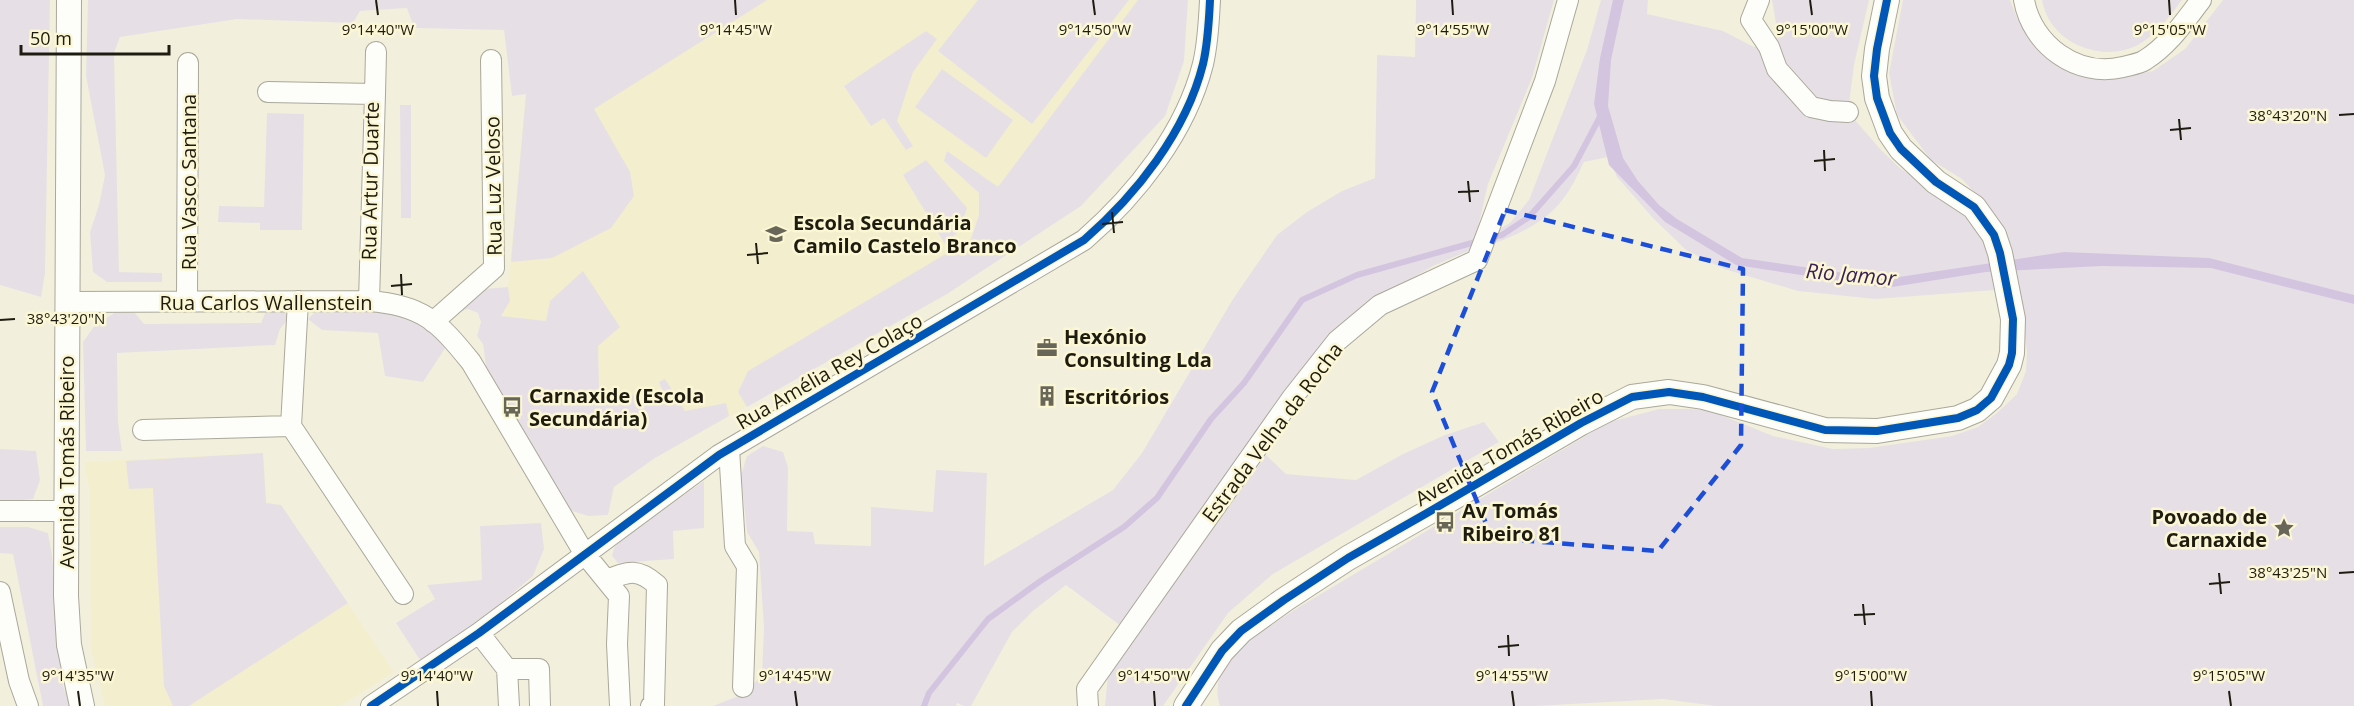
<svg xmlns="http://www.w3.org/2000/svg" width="2354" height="706" font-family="'Open Sans',sans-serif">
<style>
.built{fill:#f2eece}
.green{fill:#e6e0e6}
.water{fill:#d3c5df}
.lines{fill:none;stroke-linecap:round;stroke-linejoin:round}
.stream{stroke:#d3c5df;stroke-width:6}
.minor-casing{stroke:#aaa899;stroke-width:22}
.tertiary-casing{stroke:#aaa899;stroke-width:26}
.minor{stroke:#fdfdfa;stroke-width:20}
.tertiary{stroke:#fdfdfa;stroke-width:24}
.cycleway-casing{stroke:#fbf7d4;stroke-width:11}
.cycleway{stroke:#0057b8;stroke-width:8}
.marked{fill:none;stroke:#1d4ed8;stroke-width:4.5;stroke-dasharray:12 8;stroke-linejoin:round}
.ticks{fill:none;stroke:#1e1c10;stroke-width:2}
.labels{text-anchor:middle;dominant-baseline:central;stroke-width:5;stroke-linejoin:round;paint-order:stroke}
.street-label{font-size:20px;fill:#1e1c10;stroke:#fbf7d4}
.poi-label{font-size:20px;font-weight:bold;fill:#1e1c10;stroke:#fbf7d4;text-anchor:start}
.water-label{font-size:21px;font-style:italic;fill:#3b2057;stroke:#fbf7d4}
.ticks-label{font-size:15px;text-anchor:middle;fill:#1e1c10;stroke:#fbf7d4;stroke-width:5;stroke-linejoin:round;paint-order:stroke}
</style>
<rect width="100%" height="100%" fill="#f2f0dd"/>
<path class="built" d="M529 0H1188L1165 116 980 272 949 293 655 458 626 415 599 387 598 346 546 321 500 316 510 301 508 287 526 93Z
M263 453 266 503 281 505 394 672 340 706H105L91 650 90 491 84 462Z"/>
<path class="green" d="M0 0H50L45 273 41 297 0 285Z
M88 0H767L594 109 630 172 634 196 611 228 552 258 511 262 526 94 512 96 504 30 414 28 407 8 360 11 353 23 237 19 120 37 114 53 119 272 162 273V282H107L93 272 90 232 99 205 105 175 86 76Z
M978 0H1129L1032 124 938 51Z
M1138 0H1188L1184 61 1165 116 1081 206 947 294 747 407 738 392 748 371 971 239 979 215V193L944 161 947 151 998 187Z
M1416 0H1554L1532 78 1488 184 1473 249 1433 266 1365 306 1121 626 1066 585 1033 611 1012 632 971 706H964L957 703 956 706H713L746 693 762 674 764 628 759 552 747 532 741 475 747 456 763 446 783 452 788 467 787 531 813 532 815 544 871 546V507L933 512 936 470 987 473 984 566 1113 490 1142 453 1233 299 1277 235 1307 212 1342 191 1375 178 1377 55 1415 57Z
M1601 0H1648L1647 14 1723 31 1754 47 1778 35 1772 0H1869L1854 65 1848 112 1881 150 1901 169 1952 201 1984 237 1996 290 1875 299 1798 291 1724 269 1686 250 1652 217 1617 177 1608 157 1584 162C1578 174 1572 188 1563 199 1546 222 1518 235 1492 244L1493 232 1510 223 1529 200 1587 50Z
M1903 0H2010L2018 20 2042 53 2075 73 2112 79 2153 71 2185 49 2223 0H2354V706H1716L1663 699 1535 706H1220C1204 660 1267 628 1299 607L1609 422 1659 409H1690L1711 411 1773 436 1833 449 1869 448 1952 436 1978 427 1997 413 2017 394 2026 371 2027 352 2022 310 1998 218 1962 179 1931 160 1897 115 1889 73Z
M2042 0H2182C2169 17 2156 36 2136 46 2099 63 2049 42 2042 0Z
M926 31 937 39 913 72 897 121 913 146 906 150 884 118 871 126 844 86Z
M942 69 1013 120 986 158 915 107Z
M400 105H411V218H401Z
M267 113 304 114 302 230H260V223L218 222 219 206 264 207Z
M926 160 967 208 959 231 945 244 903 175Z
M583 271 620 327 598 346 599 387 614 403 636 394 644 403 663 392 659 382 665 379 685 411 726 403 729 416 655 458 614 487 608 515 588 516 569 510 486 366 483 344 477 336 481 322 478 313 468 309 459 312 456 308 484 289 508 287 510 301 501 316 546 321 550 301Z
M274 310 285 312 288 319 280 329 275 345 117 353 118 422 122 451H86L83 342 95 325 116 312 135 313 144 324 261 323 266 311Z
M317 310 399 312 426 325 446 347 423 382 385 376 378 333 322 330 308 319Z
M1484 422 1499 442 1273 574 1228 613 1163 706H1105L1108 674 1266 455 1286 474 1356 480 1403 454 1445 435Z
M0 449 36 451 40 480 33 499 0 502Z
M263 453 266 503 281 505 348 603 189 706H173L164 686 153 488 129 489 126 461Z
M704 481V528L673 531 674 559 618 563 612 556 614 548 623 537Z
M541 523 544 549 533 576 483 618 420 660 396 623 435 599 427 585 482 580 480 526Z
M0 527H28L48 533 52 555 63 686 71 706H43L13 554 0 553Z"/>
<path class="water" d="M1613 0H1624L1611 60 1608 106 1623 158 1638 181 1659 205 1677 219 1742 258 1886 279 2064 252 2209 258 2354 295V304L2211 268 2102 266 1986 272 1886 288 1736 265 1665 222 1609 165 1594 104 1600 58Z"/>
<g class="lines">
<path class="stream" d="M1489 238 1502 235 1529 217 1574 166 1601 115
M924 706 929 693 988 619 1039 582 1124 527 1157 498 1211 419 1244 383 1302 300 1357 275 1479 241"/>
<g class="minor-casing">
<path id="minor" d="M1759 0 1751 20 1769 47 1777 69 1811 107 1830 111 1848 112
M2024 0C2032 45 2077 78 2123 67 2130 65 2139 64 2145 60 2169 45 2184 22 2201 0
M268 92 375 94 369 301
M375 94 376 52
M187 301 188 63
M298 301 291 426 403 594
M67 302 369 301C422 305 438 321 471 362L584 553 619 596 617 644 620 706
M433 322 494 268 491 60
M143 430 291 426
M729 449 735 546 747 566 743 687
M0 511H66
M607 580C629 571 638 568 657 585L654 704 651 706
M0 592 19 681 28 706
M479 633 507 669 509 706
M507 669H539L540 706
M371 706 479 633 719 455 1084 240C1136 195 1186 132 1203 64 1208 43 1209 21 1210 0
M1088 706 1087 689 1292 398 1337 341 1380 305 1477 260 1545 81 1568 0"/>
</g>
<g class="tertiary-casing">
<path id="tertiary" d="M69 0 66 596 69 645 82 706
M1186 706 1222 651 1241 631 1284 600 1348 558 1427 513 1581 423 1632 397 1669 392 1703 397 1825 430 1877 431 1958 418 1977 410 1991 398 2009 365 2012 353 2013 319 2000 253 1994 235 1974 207 1936 182 1901 149 1890 133 1877 98 1874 76 1877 49 1887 0"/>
</g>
<use href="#minor" class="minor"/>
<use href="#tertiary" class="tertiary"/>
<g class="cycleway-casing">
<path id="cycleway" d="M371 706 479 633 719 455 1084 240C1136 195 1186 132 1203 64 1208 43 1209 21 1210 0
M1186 706 1222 651 1241 631 1284 600 1348 558 1427 513 1581 423 1632 397 1669 392 1703 397 1825 430 1877 431 1958 418 1977 410 1991 398 2009 365 2012 353 2013 319 2000 253 1994 235 1974 207 1936 182 1901 149 1890 133 1877 98 1874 76 1877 49 1887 0"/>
</g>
<use href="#cycleway" class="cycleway"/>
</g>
<path class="marked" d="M1505 210 1743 269 1741 445 1658 551 1492 538 1432 392Z"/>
<path class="ticks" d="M376 0 378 15M735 0 736 15M1093 0 1095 15M1452 0 1453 15M1810 0 1812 15M2169 0 2170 15M2339 115 2354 114M2179 119 2181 140M2170 130 2191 128M1824 150 1825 171M1814 161 1835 159M1468 181 1470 202M1458 192 1479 191M1112 212 1114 233M1102 224 1123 222M756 243 758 264M747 255 768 253M401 274 402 295M391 286 412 284M0 320 15 319M2219 573 2221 594M2339 573 2354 572M2209 584 2230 582M1863 604 1865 625M1854 615 1875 614M1508 635 1509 656M1498 647 1519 645M78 691 80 706M437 691 438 706M795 691 797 706M1154 691 1155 706M1512 691 1514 706M1871 691 1872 706M2229 691 2231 706"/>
<defs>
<g id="school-bare" transform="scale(1.62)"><path d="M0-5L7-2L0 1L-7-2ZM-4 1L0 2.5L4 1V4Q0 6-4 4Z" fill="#686658" stroke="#fbf7d4" stroke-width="2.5" paint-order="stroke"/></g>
<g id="office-bare" transform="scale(1.62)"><path d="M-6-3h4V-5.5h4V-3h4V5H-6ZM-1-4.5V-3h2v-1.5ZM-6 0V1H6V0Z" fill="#686658" stroke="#fbf7d4" stroke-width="2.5" paint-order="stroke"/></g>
<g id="building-bare" transform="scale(1.62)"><path d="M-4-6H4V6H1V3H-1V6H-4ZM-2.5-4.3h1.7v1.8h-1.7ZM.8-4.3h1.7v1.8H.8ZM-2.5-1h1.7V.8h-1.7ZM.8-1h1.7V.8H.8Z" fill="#686658" stroke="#fbf7d4" stroke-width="2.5" paint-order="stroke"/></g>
<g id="bus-bare" transform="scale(1.62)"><path d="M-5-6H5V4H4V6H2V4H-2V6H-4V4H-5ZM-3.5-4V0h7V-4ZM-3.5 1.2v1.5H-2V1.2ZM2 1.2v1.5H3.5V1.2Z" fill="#686658" stroke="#fbf7d4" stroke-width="2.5" paint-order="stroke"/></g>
<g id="sight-bare" transform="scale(1.62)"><path d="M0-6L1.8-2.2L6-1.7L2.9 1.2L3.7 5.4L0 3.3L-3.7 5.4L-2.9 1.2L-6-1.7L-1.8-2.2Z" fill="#686658" stroke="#fbf7d4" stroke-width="2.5" paint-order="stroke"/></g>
</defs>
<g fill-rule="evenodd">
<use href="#school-bare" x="776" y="234"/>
<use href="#office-bare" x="1047" y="348"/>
<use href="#building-bare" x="1047" y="396"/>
<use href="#bus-bare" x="512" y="407"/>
<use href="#bus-bare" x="1445" y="522"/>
<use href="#sight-bare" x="2284" y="528"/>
</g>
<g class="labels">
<g class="street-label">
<text transform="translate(370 181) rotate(-89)">Rua Artur Duarte</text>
<text transform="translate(188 182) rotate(-90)">Rua Vasco Santana</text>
<text transform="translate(493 186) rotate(-91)">Rua Luz Veloso</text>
<text x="266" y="302">Rua Carlos Wallenstein</text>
<text transform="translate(829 371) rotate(-30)">Rua Amélia Rey Colaço</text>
<text transform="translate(1272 432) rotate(-53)">Estrada Velha da Rocha</text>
<text transform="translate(1509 447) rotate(-30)">Avenida Tomás Ribeiro</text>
<text transform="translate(66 462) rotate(-90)">Avenida Tomás Ribeiro</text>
</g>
<g class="poi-label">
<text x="793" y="222">Escola Secundária<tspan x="793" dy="23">Camilo Castelo Branco</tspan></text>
<text x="1064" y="336">Hexónio<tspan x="1064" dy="23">Consulting Lda</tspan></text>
<text x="529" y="395">Carnaxide (Escola<tspan x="529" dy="23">Secundária)</tspan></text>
<text x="1064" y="396">Escritórios</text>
<text x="1462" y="510">Av Tomás<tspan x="1462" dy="23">Ribeiro 81</tspan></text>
<text x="2267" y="516" text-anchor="end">Povoado de<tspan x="2267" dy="23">Carnaxide</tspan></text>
</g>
<g class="water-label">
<text transform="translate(1851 274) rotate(5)">Rio Jamor</text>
</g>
</g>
<g class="ticks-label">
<text x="378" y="35">9°14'40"W</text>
<text x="736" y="35">9°14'45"W</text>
<text x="1095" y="35">9°14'50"W</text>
<text x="1453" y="35">9°14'55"W</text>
<text x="1812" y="35">9°15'00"W</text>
<text x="2170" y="35">9°15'05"W</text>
<text x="2288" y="121">38°43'20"N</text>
<text x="66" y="324">38°43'20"N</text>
<text x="2288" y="578">38°43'25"N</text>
<text x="78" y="681">9°14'35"W</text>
<text x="437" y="681">9°14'40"W</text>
<text x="795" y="681">9°14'45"W</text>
<text x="1154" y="681">9°14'50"W</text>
<text x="1512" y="681">9°14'55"W</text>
<text x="1871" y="681">9°15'00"W</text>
<text x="2229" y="681">9°15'05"W</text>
</g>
<path d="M21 45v9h148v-9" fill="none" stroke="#1e1c10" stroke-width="3"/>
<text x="30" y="45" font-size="18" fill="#1e1c10" stroke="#fbf7d4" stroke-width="4.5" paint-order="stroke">50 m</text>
</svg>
